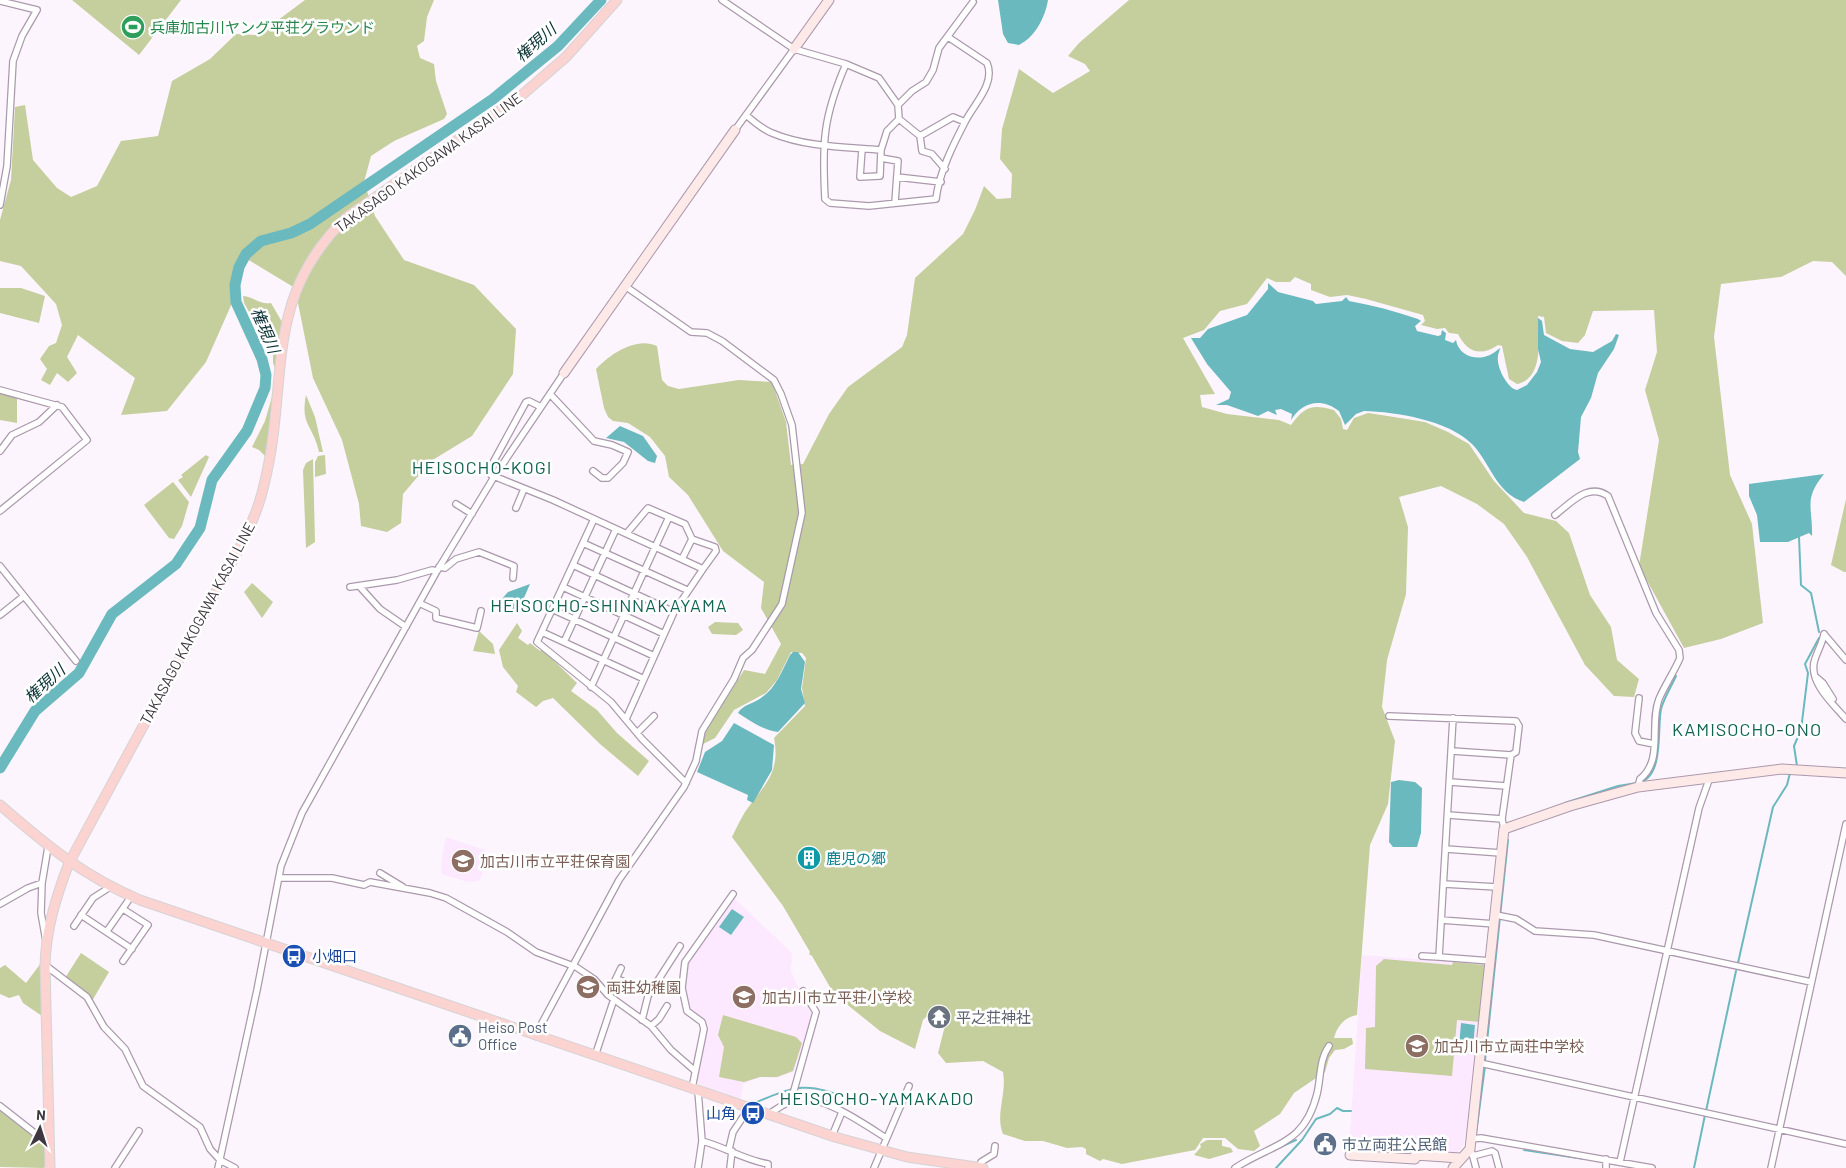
<svg xmlns="http://www.w3.org/2000/svg" width="1846" height="1168" font-family="Barlow,'Noto Sans JP',sans-serif">
<style>
.built{fill:#fde9ff}
.green{fill:#c5ce9d}
.water{fill:#6ab9bf}
.lines{fill:none;stroke-linecap:round;stroke-linejoin:round}
.stream{stroke:#6ab9bf;stroke-width:2}
.river{stroke:#6ab9bf;stroke-width:11}
.street-casing{stroke:#ab99ad;stroke-width:8}
.secondary-casing{stroke:#ab99ad;stroke-width:11}
.primary-casing{stroke:#d5d3d5;stroke-width:11}
.street{stroke:#fff;stroke-width:5.5}
.secondary{stroke:#fde9e8;stroke-width:9}
.primary{stroke:#fbd3d1;stroke-width:9}
.labels{text-anchor:middle;dominant-baseline:central;stroke-width:5;stroke-linejoin:round;paint-order:stroke}
.leisure-label{font-size:15px;fill:#27864d;stroke:#fff;text-anchor:start}
.street-label{font-size:15px;fill:#3e373f;stroke:#fff}
.culture-label{font-size:15px;fill:#0d838f;stroke:#fff;text-anchor:start}
.education-label{font-size:15px;fill:#785e54;stroke:#fff;text-anchor:start}
.transit-label{font-size:15px;fill:#164399;stroke:#fff;text-anchor:start}
.worship-label{font-size:15px;fill:#5b616d;stroke:#fff;text-anchor:start}
.service-label{font-size:15px;fill:#4e5e75;stroke:#fff;text-anchor:start}
.water-label{font-size:16px;font-style:italic;fill:#093134;stroke:#fff}
.quarter-label{font-size:18px;letter-spacing:1px;fill:#106351;stroke:#fff}
</style>
<rect width="100%" height="100%" fill="#fdf5fd"/>
<path class="built" d="M446 837 485 850 482 876 478 881 467 882 441 874 442 857Z
M734 898 792 953 791 971 801 993 813 1012 794 1072 776 1078 760 1077 743 1084 741 1102 711 1092 709 1089 699 1084 697 1081 707 1030 704 1022 689 1006 684 987 688 963 705 935Z
M1362 955 1486 964 1468 1128 1463 1146 1456 1154 1410 1155 1352 1151 1349 1147Z"/>
<path class="green" d="M72 0H181L139 55Z
M305 0H434L427 17 424 41 417 46 420 58 434 64 436 81 447 114 444 119 394 141 371 156 364 182 375 216 404 260 474 285 516 329 513 374 472 436 431 461 403 494 401 523 387 532 361 526 359 504 342 440 313 378 295 288 247 259 236 294 206 362 167 411 121 415 135 378 78 335 67 357 77 373 68 382 57 373 50 385 41 380 47 369 40 359 49 346 56 343 62 325 56 304 21 266 0 261V220L11 180 15 107 25 105 33 160 57 188 71 197 97 186 121 141 158 136 172 81 210 59 236 34 258 35Z
M1129 0H1846V276L1832 262 1813 261 1781 277 1721 284 1714 337 1730 475 1752 524 1763 623 1721 639 1684 648 1639 566 1659 440 1645 390 1657 352 1654 310 1593 311 1585 335 1578 343 1562 341 1546 333 1544 317 1538 316C1538 337 1545 378 1517 384L1509 379 1502 346 1498 345C1480 357 1467 352 1458 334L1449 333 1445 328 1437 329 1421 325 1425 321 1423 315 1366 299 1347 295 1330 297 1311 290V284L1295 277 1290 282H1276L1267 278 1247 304 1220 311 1204 330 1183 338 1215 394 1200 395 1202 407 1227 414 1279 420 1291 425C1305 406 1312 404 1334 410L1341 419 1343 429 1347 430 1354 418 1368 413 1394 417 1425 422 1448 432 1469 444 1494 481 1524 513 1556 521 1569 533 1590 595 1611 627 1617 660 1639 679 1634 697 1614 696 1585 665 1527 557 1504 524 1477 504 1441 486 1399 497 1408 527 1406 594 1387 660 1382 707 1395 741 1388 804 1370 845 1357 1015C1345 1017 1337 1026 1334 1038H1352L1353 1044 1344 1049 1335 1050 1329 1058 1325 1072 1294 1093 1280 1114 1254 1131 1260 1146 1254 1151 1238 1149 1225 1138H1203L1195 1150 1122 1164 1103 1159 1100 1161 1086 1154V1149L1082 1147 1067 1148 1043 1141H1025L1003 1134C995 1115 1007 1094 1003 1072L983 1061 946 1063 938 1053 949 1010 937 1006 923 1020 915 1049 880 1031 834 994 812 956 809 954 810 952 783 906 732 837C736 829 740 820 745 812 763 786 781 774 774 738L805 706 802 688 806 658 802 653 791 652 777 680 766 693 734 710 715 738 701 745 704 734 744 670 765 674 781 644 761 608 764 582 723 551 688 495 669 477 665 456 650 437 628 423 613 421 608 417 604 408 596 369C609 355 636 336 657 346L662 380 668 386 679 389 739 380 772 382 786 422 791 465 803 464 829 414 848 387 902 347 907 335 915 278 963 234 975 210 984 186 997 199 1011 198 1012 174 1000 159 1002 129 1019 69 1053 93 1090 71 1085 64 1068 56 1079 43Z
M0 288H21L45 296 39 323 0 313Z
M243 296C254 297 260 305 271 303L282 322 276 371 273 363V354L244 303Z
M274 390 267 458 259 450 252 447 265 421Z
M0 392 17 396V423L0 420Z
M306 395 315 417 323 452H319C313 425 300 425 306 395Z
M206 455 209 457 191 497 178 480 183 477 181 475Z
M325 455 326 474 315 477V462L318 456Z
M313 459 315 542 306 548 303 470 306 463Z
M173 482 189 502 182 526 174 539 169 538 144 505Z
M1846 499V572H1844L1831 565Z
M252 583 273 602 262 618 244 592Z
M715 622 738 623 743 630 736 635 712 634 708 627Z
M517 623 522 631 518 638 528 645 530 643 540 651 542 649 577 683 571 691 597 710 617 733 649 761 638 776 600 744 553 698 543 701 536 707 516 692 518 686 503 667 499 650Z
M479 631 493 644 495 654 473 651Z
M81 953 109 972 92 1001 65 978Z
M1384 959 1452 965 1453 962 1485 965 1480 1022 1457 1020 1452 1076 1365 1069 1366 1028 1375 1027 1376 966Z
M41 963 42 1016 23 1003 19 995 9 998 0 994V968L5 965 26 983Z
M723 1015 796 1037 802 1043 793 1071 777 1077H760L744 1082 719 1077 724 1047 718 1035Z
M0 1110 44 1143C48 1150 48 1161 44 1168L0 1167Z
M1207 1140H1222V1146L1231 1148 1233 1152 1209 1159 1194 1155 1201 1147 1200 1144Z"/>
<path class="water" d="M998 0H1048C1045 18 1035 37 1019 45L1008 43 1003 34Z
M1268 283 1278 292 1313 301 1316 304 1342 301 1346 297 1349 301C1372 305 1395 311 1418 319L1421 321 1415 326 1417 331 1438 336 1441 335 1442 330 1446 333 1445 340 1453 343 1456 340C1458 354 1474 361 1487 356 1492 355 1497 350 1500 348 1500 351 1498 353 1498 356 1496 366 1507 388 1517 390L1527 385 1537 372 1541 362 1538 349V318L1542 321 1544 335 1570 349 1593 352 1612 341 1616 334 1619 335 1614 349 1598 373 1591 398 1581 417 1578 452 1580 459 1524 502C1496 493 1491 464 1472 444 1448 420 1396 412 1364 411L1356 414 1345 425 1339 411C1321 397 1302 402 1291 420L1292 414 1281 409 1275 410 1277 415 1268 411 1258 416 1227 405H1216L1229 399 1231 392 1207 364 1191 338H1200L1208 329 1247 315 1268 289Z
M620 426 643 436 657 456 655 463 648 461 624 442 606 438Z
M1824 474C1803 500 1813 507 1812 536L1809 533 1788 542H1760L1757 515 1749 496V484Z
M530 584 517 614 500 601 508 592Z
M798 652 805 662 801 689 805 703 778 732C762 730 751 721 738 713 742 705 753 704 761 698 776 688 782 671 790 655L793 652Z
M734 723 774 745 772 770 753 803 747 800 748 795 697 772 705 752 722 741Z
M1399 780 1415 782 1422 788 1421 833 1417 847H1393L1389 842 1391 782Z
M732 909 744 917 731 935 719 927Z
M1461 1023 1475 1025 1473 1048 1459 1047Z"/>
<g class="lines">
<path class="stream" d="M1799 537 1801 585 1811 593 1819 632
M1797 766 1794 746 1801 730 1808 673 1805 664 1819 638
M1641 782C1664 774 1657 728 1661 709 1664 698 1671 687 1676 676
M1565 803 1618 786 1637 783
M1738 963 1773 807 1787 785 1790 773
M1485 1061 1508 840
M752 1104C795 1086 808 1080 852 1101
M1706 1111 1736 971
M1476 1134 1485 1066
M1278 1148 1296 1140
M1524 1150 1585 1159
M1276 1168 1302 1140 1316 1119 1330 1114 1337 1108 1343 1111H1351
M1694 1168 1705 1115"/>
<path class="river" d="M0 768 35 711 79 673 112 614 176 564 200 528 212 480 247 431 265 388 266 375 262 359 236 302 235 285 239 267 246 254 261 241 291 233 310 224 493 99 558 46 601 0"/>
<g class="street-casing">
<path id="street" d="M722 0 794 49 846 64 879 78 898 105 899 119 920 136 922 151 932 154 945 169
M0 1 37 10 22 36 13 61 7 166 0 205
M846 64C823 117 822 142 825 199L830 203 869 206 936 199C939 173 953 145 965 122 973 105 996 84 987 63L948 37
M898 105 912 91 926 82 933 70 939 48 973 2
M746 115C754 122 762 129 772 133 805 147 845 147 881 150L887 131 899 119
M735 130 794 49
M920 136 953 117 965 122
M862 149 860 177 880 176 881 150
M881 158 898 161 895 202
M897 177 941 182
M0 390 62 407 87 440 0 511
M550 394 594 441 612 445 628 452 623 463 608 478H602L593 471
M541 407 529 401 526 402 490 468 491 475 553 500 703 569 674 612 626 719
M0 451 12 435 39 422 57 405
M456 504 472 514
M516 508 524 489
M1555 515C1571 503 1588 482 1608 496L1656 613 1679 650 1680 658C1674 672 1665 685 1659 699 1649 724 1664 760 1640 779L1638 787
M594 519 537 642 611 702 642 739 686 783
M627 533 648 508 685 524 692 539 715 547 716 551 703 569
M583 543 687 590
M682 559 692 539
M573 565 674 612
M0 566 76 661
M439 567 445 568 456 559 479 552 514 566 513 578
M350 587 397 580 432 570 437 571
M360 587 380 609 406 627
M563 587 664 634
M419 603 436 611V618L477 628 481 611
M552 609 654 656
M0 615 24 596
M542 632 644 679
M1824 634C1822 644 1818 650 1815 659 1807 681 1833 704 1846 719
M1824 634 1846 660
M564 642 616 529
M1816 677 1823 683 1833 699
M591 687 669 517
M1639 698 1635 733 1639 741 1654 744
M1389 716 1516 721 1519 726 1516 752 1511 755 1502 819 1504 829
M1453 718 1439 957 1491 961
M637 733 654 716
M1452 751 1511 755
M1450 782 1506 786
M1448 815 1502 819
M1446 849 1501 853
M380 873 403 887
M279 878H332L364 885 370 882 430 893 446 898 507 932 536 952 576 967 594 979 608 995 651 1026 671 1050 694 1070
M42 883 41 913 46 941
M1444 884 1497 887
M0 904 28 888 42 883 48 847
M123 909 148 925 123 961
M81 915 132 949
M1496 915 1516 919 1535 931 1594 935 1811 982
M1441 920 1495 924
M74 926 93 898 110 887
M107 931 128 901
M1422 956 1439 957
M45 965 87 997 104 1027 125 1049 143 1086 200 1127 210 1149 220 1160 235 1168
M617 979 628 983
M608 995 621 968
M642 1020 648 996 680 946
M651 1026 659 1019 667 1006
M535 1036 619 880 684 787 696 761 702 731 734 679 743 658 752 650 782 604 802 513 792 425 781 394 774 380 722 341 707 333 691 332 625 286
M595 1056 614 999
M1480 1063 1846 1144
M692 1088 704 1029 702 1022 687 1011 682 988 685 962 733 894
M791 1101 816 1012 803 991
M0 1106 46 1142 50 1143
M769 1114C777 1109 787 1101 797 1099 823 1095 864 1124 886 1138
M832 1136 842 1112
M1471 1139 1481 1138 1652 1168
M702 1141C725 1147 744 1160 768 1164V1168
M729 1149 733 1132 749 1108
M1472 1153 1476 1168
M1473 1156 1492 1151 1495 1153 1499 1168
M1606 1159V1168
M1620 1162 1699 808 1710 777
M115 1168 139 1131
M218 1168 257 990 281 866 302 813 437 571 494 477 564 373
M698 1168 702 1141 698 1091
M730 1168 732 1151
M874 1168 909 1086
M981 1168V1162L994 1154 995 1146
M1235 1168C1273 1143 1304 1146 1317 1094 1321 1078 1319 1060 1329 1046
M1771 1168 1846 824"/>
</g>
<g class="secondary-casing">
<path id="secondary" d="M794 49 829 0
M564 373 735 130
M1350 1155 1415 1159
M1415 1155 1460 1158
M1453 1168 1470 1149 1504 829 1570 806 1638 787 1782 769 1846 773"/>
</g>
<g class="primary-casing">
<path id="primary" d="M0 805C46 845 83 876 140 900L835 1137 907 1157 983 1168
M50 1168 45 965C46 929 56 897 69 863L238 551C249 530 259 508 264 485 290 381 261 299 347 217L522 95 566 57 617 0"/>
</g>
<use href="#street" class="street"/>
<use href="#secondary" class="secondary"/>
<use href="#primary" class="primary"/>
</g>
<defs>
<g id="stadium-disc" transform="scale(1.25)"><circle r="9.5" fill="#2e9e5b" stroke="#fff"/><path d="M0-5a6.5 5 0 1 0 0 10a6.5 5 0 1 0 0-10ZM-3.5-1.8h7v3.6h-7Z" fill="#fff"/></g>
<g id="building-disc" transform="scale(1.25)"><circle r="9.5" fill="#0f9aa8" stroke="#fff"/><path d="M-4-6H4V6H1V3H-1V6H-4ZM-2.5-4.3h1.7v1.8h-1.7ZM.8-4.3h1.7v1.8H.8ZM-2.5-1h1.7V.8h-1.7ZM.8-1h1.7V.8H.8Z" fill="#fff"/></g>
<g id="school-disc" transform="scale(1.25)"><circle r="9.5" fill="#8d6e63" stroke="#fff"/><path d="M0-5L7-2L0 1L-7-2ZM-4 1L0 2.5L4 1V4Q0 6-4 4Z" fill="#fff"/></g>
<g id="bus-disc" transform="scale(1.25)"><circle r="9.5" fill="#1a4fb4" stroke="#fff"/><path d="M-5-6H5V4H4V6H2V4H-2V6H-4V4H-5ZM-3.5-4V0h7V-4ZM-3.5 1.2v1.5H-2V1.2ZM2 1.2v1.5H3.5V1.2Z" fill="#fff"/></g>
<g id="temple-disc" transform="scale(1.25)"><circle r="9.5" fill="#6b7280" stroke="#fff"/><path d="M0-6L5-2H3V0L6.5 2.5H4V6H1.5V3h-3V6H-4V2.5H-6.5L-3 0V-2H-5Z" fill="#fff"/></g>
<g id="civic-disc" transform="scale(1.25)"><circle r="9.5" fill="#5c6f8a" stroke="#fff"/><path d="M-.6-6.5H3V-4.5H.6V-3L4-1V1h2V6H-6V1h2V-1L-.6-3ZM-1.2 2.5V6h2.4V2.5Z" fill="#fff"/></g>
</defs>
<g fill-rule="evenodd">
<use href="#stadium-disc" x="133" y="27"/>
<use href="#building-disc" x="809" y="858"/>
<use href="#school-disc" x="463" y="861"/>
<use href="#bus-disc" x="294" y="956"/>
<use href="#school-disc" x="588" y="987"/>
<use href="#school-disc" x="744" y="997"/>
<use href="#temple-disc" x="939" y="1017"/>
<use href="#civic-disc" x="460" y="1036"/>
<use href="#school-disc" x="1417" y="1046"/>
<use href="#bus-disc" x="753" y="1113"/>
<use href="#civic-disc" x="1325" y="1144"/>
</g>
<g class="labels">
<g class="leisure-label">
<text x="150" y="27">兵庫加古川ヤング平荘グラウンド</text>
</g>
<g class="street-label">
<text transform="translate(428 162) rotate(-36)">TAKASAGO KAKOGAWA KASAI LINE</text>
<text transform="translate(197 623) rotate(-62)">TAKASAGO KAKOGAWA KASAI LINE</text>
</g>
<g class="culture-label">
<text x="826" y="858">鹿児の郷</text>
</g>
<g class="education-label">
<text x="480" y="861">加古川市立平荘保育園</text>
<text x="606" y="987">両荘幼稚園</text>
<text x="762" y="997">加古川市立平荘小学校</text>
<text x="1434" y="1046">加古川市立両荘中学校</text>
</g>
<g class="transit-label">
<text x="312" y="956">小畑口</text>
<text x="736" y="1113" text-anchor="end">山角</text>
</g>
<g class="worship-label">
<text x="956" y="1017">平之荘神社</text>
</g>
<g class="service-label">
<text x="478" y="1027">Heiso Post<tspan x="478" dy="17">Office</tspan></text>
<text x="1342" y="1144">市立両荘公民館</text>
</g>
<g class="water-label">
<text transform="translate(535 42) rotate(-41)">権現川</text>
<text transform="translate(266 330) rotate(67)">権現川</text>
<text transform="translate(44 683) rotate(-42)">権現川</text>
</g>
<g class="quarter-label">
<text x="482" y="467">HEISOCHO-KOGI</text>
<text x="609" y="605">HEISOCHO-SHINNAKAYAMA</text>
<text x="1747" y="729">KAMISOCHO-ONO</text>
<text x="877" y="1098">HEISOCHO-YAMAKADO</text>
</g>
</g>
<g transform="translate(40 1128) rotate(4)" stroke="#ffffff" stroke-width="4" paint-order="stroke">
<path d="M0-4L9 19L0 12L-9 19Z" fill="#3e373f"/>
<text y="-8" font-size="14" font-weight="bold" text-anchor="middle" fill="#3e373f">N</text>
</g>
</svg>
